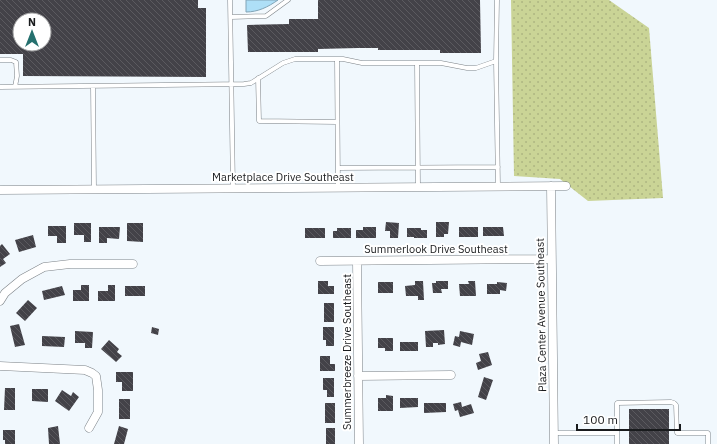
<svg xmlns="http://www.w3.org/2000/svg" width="717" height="444" font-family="'IBM Plex Sans',sans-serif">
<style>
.park{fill:url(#park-dots)}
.water{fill:#aedff7;stroke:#81a4b6}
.building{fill:url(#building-back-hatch);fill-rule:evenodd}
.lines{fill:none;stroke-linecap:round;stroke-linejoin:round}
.service-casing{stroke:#7c8287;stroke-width:5}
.minor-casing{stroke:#7c8287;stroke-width:9}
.service{stroke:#fff;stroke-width:4}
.minor{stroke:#fff;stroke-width:8}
.labels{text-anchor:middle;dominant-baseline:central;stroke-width:4;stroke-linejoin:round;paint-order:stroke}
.street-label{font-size:11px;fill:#191b1d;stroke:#fff}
</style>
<defs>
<pattern id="park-dots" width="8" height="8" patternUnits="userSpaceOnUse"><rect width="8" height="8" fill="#cad496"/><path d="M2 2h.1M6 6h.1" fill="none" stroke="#adb581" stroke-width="1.8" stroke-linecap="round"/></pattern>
<pattern id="building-back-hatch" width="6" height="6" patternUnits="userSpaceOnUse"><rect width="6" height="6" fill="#434248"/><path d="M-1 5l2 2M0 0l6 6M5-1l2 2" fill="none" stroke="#5b5a5f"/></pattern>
</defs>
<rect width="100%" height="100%" fill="#f1f8fd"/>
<path class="park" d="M511 0H609L649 28 663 198 588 201 560 179 514 176Z"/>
<path class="water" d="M246 0H278C268 7 258 12 246 12Z"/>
<path class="building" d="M0 0H198V8H206V77L23 76V54H0ZM20 20H44V44H20Z
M318 0H480L481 53H440V50H378V48H358L318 49V52H248L247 25 289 24V19H318Z
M386 222 399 223 398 238H390V231H385Z
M436 222H449L448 234H444V237H436Z
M74 223H91V242H84V235H74Z
M127 223H143V242L127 241Z
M48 226H66V243H57V236H48Z
M99 227H120L119 239 107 238V243H99Z
M363 227H376V238H356V230H363Z
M459 227H478V237H459Z
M483 227H503L504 236H483Z
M305 228H325V238H305Z
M337 228H351V238H333V231H337Z
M407 228H421V230H427V238H414V237H407Z
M33 235 36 247 19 252 15 240Z
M2 244 10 254 3 259 6 263 0 267V246Z
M318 281H328V286H334V294H318Z
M415 281H423L424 300H418V296H406L405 286 415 285Z
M436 281H448V289H441L442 293H433L432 283H436Z
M468 281H475L476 296H460L459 284H469Z
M378 282H393V293H378Z
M497 282 507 283 506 291 500 290V294H487V284H497Z
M81 285H89V301H73V290H81Z
M108 285H115V301H98V291H108Z
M62 286 65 295 44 300 42 291Z
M125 286H145V296H125Z
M28 300 37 308 25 321 16 313Z
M324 303H334V322H324Z
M19 324 25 345 15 347 10 326Z
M152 327 159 329 158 335 151 333Z
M323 327H334V346H326V340H323Z
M444 330 445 344 438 345V343H433V347H426L425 331Z
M75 331 93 332 92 348H85V343H75Z
M460 331 474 334 472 345 461 342 460 347 453 345 455 336 459 337Z
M42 336 65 337 64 347 42 346Z
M378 338H393V351H385V348H378Z
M109 340 119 349 117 352 122 356 116 362 101 349Z
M400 342H418V351H400Z
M488 352 492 365 478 370 476 363 481 361 479 354Z
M320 356H330V364H335V371H320Z
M116 372H133V391H122V382H116Z
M484 377 493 380 486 400 478 397Z
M323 378H334V397H327V390H323Z
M5 388H15V410H4Z
M32 389H48V402L32 401Z
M62 390 71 396 73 392 79 397 69 411 55 401Z
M386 395 393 396V411H378V398H386Z
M400 398H418V407L400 408Z
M119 399H130V419H119Z
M461 402 462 407 471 404 474 413 460 417 458 410 455 411 453 404Z
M325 403H335V423H325Z
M424 403H446V412L424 413Z
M629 409H669V444H629Z
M58 426 60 444H49L48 428Z
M119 426 128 429 124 444H114Z
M326 428H335V444H326Z
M3 430H15V444H5V440H3Z"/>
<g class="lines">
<g class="service-casing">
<path id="service" d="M230 0 233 188
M231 17 266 16 288 0
M337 59 338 187
M0 60H11L16 62 17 76 15 87
M496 61 497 0
M417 63 418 187
M258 78 259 121 337 122
M93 86 94 189
M0 87 244 84 251 83 283 63 295 59H343L362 63H441L467 68H476L496 61 498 186
M338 168 498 167
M554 433H617
M617 444V403L671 402 674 403 676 405 677 433H708V444"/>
</g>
<g class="minor-casing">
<path id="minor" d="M551 186 554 444
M0 190 566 186
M320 261 551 259
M357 261 359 444
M0 301 5 293 22 279 44 267 70 264H133
M0 366 85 370 92 373 96 376 98 390V412L89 428
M358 376 451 375"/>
</g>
<use href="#service" class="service"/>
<use href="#minor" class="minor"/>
</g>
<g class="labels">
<g class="street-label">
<text x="283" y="177">Marketplace Drive Southeast</text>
<text x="436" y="249">Summerlook Drive Southeast</text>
<text transform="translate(541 315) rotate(-91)">Plaza Center Avenue Southeast</text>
<text transform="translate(347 352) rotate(-90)">Summerbreeze Drive Southeast</text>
</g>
</g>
<g transform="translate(32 32)"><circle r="19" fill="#ffffff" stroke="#a3a4a5"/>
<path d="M0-3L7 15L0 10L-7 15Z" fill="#25706e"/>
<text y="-6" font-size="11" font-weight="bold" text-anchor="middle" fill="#191b1d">N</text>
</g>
<path d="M577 424v6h103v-6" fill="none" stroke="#191b1d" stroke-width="2"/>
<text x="583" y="424" font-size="12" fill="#191b1d" stroke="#ffffff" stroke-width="3" paint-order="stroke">100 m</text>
</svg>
